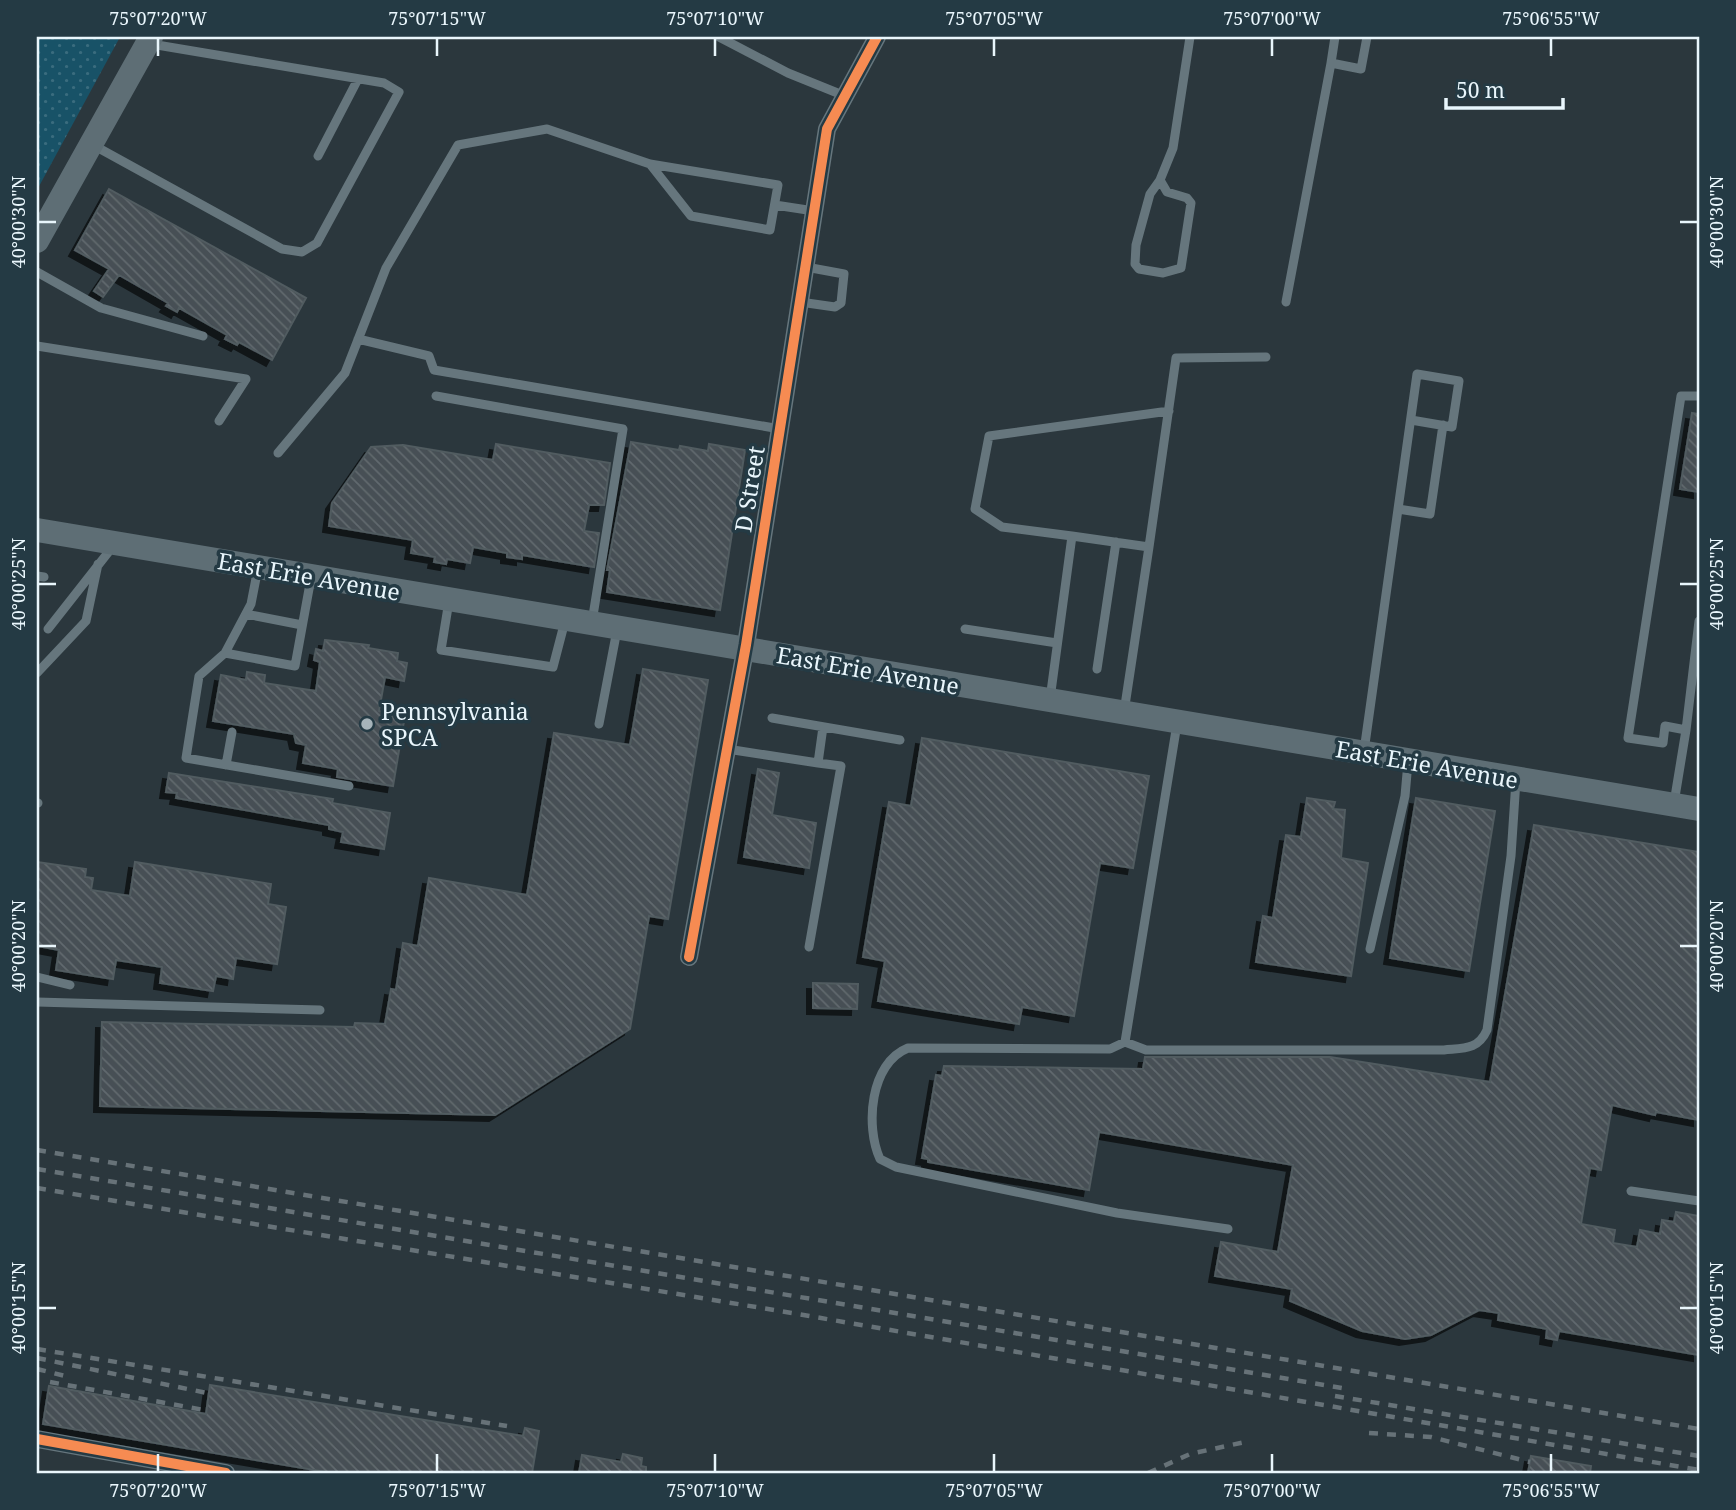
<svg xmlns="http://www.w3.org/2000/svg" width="1736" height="1510" font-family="'Noto Serif',serif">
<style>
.grass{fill:url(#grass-dots)}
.building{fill:url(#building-back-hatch);stroke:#515b60;stroke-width:2;filter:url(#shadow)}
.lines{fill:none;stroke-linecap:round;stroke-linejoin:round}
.lane{stroke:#66767d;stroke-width:9}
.street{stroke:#66767d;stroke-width:18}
.secondary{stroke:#5e6e75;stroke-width:24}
.rail{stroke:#677278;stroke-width:4.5;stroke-dasharray:9 9;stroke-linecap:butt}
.cycleway-casing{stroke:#243a44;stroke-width:15}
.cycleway{stroke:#f68b52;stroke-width:10}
.ticks{fill:none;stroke:#e9f6fc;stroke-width:2.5}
.poi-dot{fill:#a6b3b9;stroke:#243a44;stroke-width:2.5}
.labels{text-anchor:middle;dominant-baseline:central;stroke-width:7;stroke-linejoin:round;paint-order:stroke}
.street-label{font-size:23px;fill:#e9f6fc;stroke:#243a44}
.poi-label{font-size:23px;fill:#e9f6fc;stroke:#243a44;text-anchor:start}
.neatline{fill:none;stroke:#e9f6fc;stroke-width:2.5}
.ticks-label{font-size:18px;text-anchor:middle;fill:#e9f6fc}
</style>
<defs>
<pattern id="grass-dots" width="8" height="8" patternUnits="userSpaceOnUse" patternTransform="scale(1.75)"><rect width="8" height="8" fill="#185267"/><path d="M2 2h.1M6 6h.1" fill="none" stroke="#3a6c7e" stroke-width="1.8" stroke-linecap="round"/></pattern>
<pattern id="building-back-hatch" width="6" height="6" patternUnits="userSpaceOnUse" patternTransform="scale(1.75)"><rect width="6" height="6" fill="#464f54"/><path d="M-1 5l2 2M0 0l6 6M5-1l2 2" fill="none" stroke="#61696e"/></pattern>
<filter id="shadow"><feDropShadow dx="-6" dy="6" stdDeviation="0" flood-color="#0009"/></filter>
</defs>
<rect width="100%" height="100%" fill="#2b373d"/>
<path class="grass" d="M37 37H120L37 190Z"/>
<path class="building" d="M109 189 306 298 272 360 239 342 237 345 225 339 227 335 179 308 177 312 166 306 168 303 119 275 103 297 94 291 109 269 75 250Z
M1692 413 1699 414V492L1680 489Z
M631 442 679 450 680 446 708 451 709 444 745 450 720 610 607 592 610 570H607Z
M496 444 610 463 604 505H589L584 531 599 533 594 567 522 555V559L507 557V553L473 547 470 563 447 559 446 564 434 562 435 557 411 553 413 540 329 526 332 503 371 447 403 445 493 460Z
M325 640 369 645 368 648 398 653 397 661 407 663 404 681 385 677 379 711 405 715 393 786 337 777 338 769 303 763 306 745 296 743 294 734 213 721 221 675 246 680 247 672 265 675 264 683 316 691 320 662 314 660 316 649 323 651Z
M643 669 708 680 668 919 649 916 630 1029 495 1115 100 1106 102 1022 354 1027 355 1023 385 1024 391 989 396 990 403 943 418 946 429 878 527 895 554 733 630 745Z
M922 738 1149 776 1133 868 1100 863 1074 1016 1022 1007 1019 1024 878 1001 885 961 863 957 889 802 911 806Z
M758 769 779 773 772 815 816 823 809 868 744 857Z
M169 773 333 799 332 803 390 813 384 849 341 842 343 832 329 829V825L176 798 177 793 166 792Z
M1307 798 1335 802 1333 809 1345 810 1341 858 1368 863 1351 976 1256 962 1263 916 1273 918 1286 835 1301 837Z
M1416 798 1495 811 1469 971 1390 958Z
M1534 825 1699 852V1120L1656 1112 1655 1115 1612 1105 1601 1170 1590 1168 1581 1224 1615 1230 1613 1243 1637 1247 1640 1230 1660 1234 1662 1220 1674 1222 1676 1212 1699 1216V1355L1559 1331 1557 1340 1546 1338 1547 1329 1498 1320 1499 1313 1479 1310 1431 1335 1405 1339 1362 1331 1290 1301 1292 1289 1215 1276 1221 1242 1278 1252 1293 1165 1099 1132 1089 1190 928 1162V1159L922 1158 936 1075 942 1076 944 1066 1143 1069 1145 1057H1330L1490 1082Z
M37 862 86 869 85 877 93 878 91 890 130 896 135 862 271 884 268 904 286 907 277 964 236 958 233 979 216 976 213 991 160 983 162 967 116 960 113 979 56 970 59 950 37 946Z
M813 983 858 984 857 1009 813 1008Z
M210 1385 523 1436 525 1428 539 1431 532 1473H332L43 1424 49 1386 206 1414Z
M623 1454 642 1458 641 1466 646 1467V1473H579L582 1455 621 1462Z
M1531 1456 1591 1466 1590 1473H1528Z"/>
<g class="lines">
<path class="lane" d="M719 37 788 73 845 96
M1331 63 1335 37
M93 145 282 249 302 252 317 243 399 92 384 83 151 44
M318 156 358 79
M1160 180 1167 192 1187 198 1191 203 1181 268 1163 273 1139 269 1135 264 1136 245 1150 194 1160 180 1173 148 1190 37
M775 205 814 211
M37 272 101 308 203 336
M800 302 835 307 841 303 844 274 806 267
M1286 302 1331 63 1361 69 1367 37
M358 339 429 356 434 370 780 429
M37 346 246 379 219 421
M436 396 623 429 592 622
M278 453 345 373 386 268 458 145 547 129 650 164 778 185 770 230 691 216 650 164
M1398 509 1430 514 1443 425
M1072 536 1002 527 975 509 989 436 1169 411
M1149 547 1176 358 1266 357
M258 568 251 604 225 653 295 666 311 578
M37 576 44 577
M449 601 441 650 553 667 565 621
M246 614 302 625
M48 629 114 545
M965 629 1057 643
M225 653 199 676 186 758 349 786
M1097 669 1116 542
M37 673 86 621 98 564
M1050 699 1072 536 1149 547 1124 712
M772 718 900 740
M599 724 617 630
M1177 724 1125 1042 1110 1049 908 1048C870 1063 865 1126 880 1159L896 1167 1117 1213 1228 1229
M1686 730 1699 621
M727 749 818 763 823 727
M1364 751 1417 374 1459 381 1452 427 1411 420
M226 765 232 732
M37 803H38
M1674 803 1686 730 1665 726 1663 743 1628 738 1681 396H1699
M809 947 841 766 818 763
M1370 949 1405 796 1408 762
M37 977 70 985
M37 1002 320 1010
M1125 1042 1146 1050H1444C1464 1048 1478 1050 1487 1030L1511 856 1516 780
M1631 1191 1699 1201"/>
<path class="street" d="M689 957 746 645 827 129 877 37
M37 1439 226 1473"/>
<path class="secondary" d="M37 241 151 37
M37 530 1699 809"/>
<path class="rail" d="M37 1150 1699 1429
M37 1169 1348 1389
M37 1188 792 1313 1699 1470
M37 1349 507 1426
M37 1358 207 1393
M37 1369 65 1376
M50 1382 204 1410
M1335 1396 1699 1456
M1369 1433 1431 1437 1530 1462
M1148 1473 1190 1454 1245 1442"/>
<g class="cycleway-casing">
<path id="cycleway" d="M689 957 746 645 827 129 877 37
M37 1439 226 1473"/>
</g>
<use href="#cycleway" class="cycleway"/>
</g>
<path class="ticks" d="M158 38V56M437 38V56M715 38V56M994 38V56M1272 38V56M1551 38V56M38 222H56M1680 222H1698M38 584H56M1680 584H1698M38 946H56M1680 946H1698M38 1308H56M1680 1308H1698M158 1454V1472M437 1454V1472M715 1454V1472M994 1454V1472M1272 1454V1472M1551 1454V1472"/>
<circle class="poi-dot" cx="367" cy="724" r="7"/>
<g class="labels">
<g class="street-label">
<text transform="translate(749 489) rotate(-81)">D Street</text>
<text transform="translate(309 576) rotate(10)">East Erie Avenue</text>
<text transform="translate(868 670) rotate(10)">East Erie Avenue</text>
<text transform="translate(1427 764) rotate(10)">East Erie Avenue</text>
</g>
<g class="poi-label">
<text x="381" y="711">Pennsylvania<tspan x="381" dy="26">SPCA</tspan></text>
</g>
</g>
<rect width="1736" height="1510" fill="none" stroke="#243a44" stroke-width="77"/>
<path d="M1446 98v10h117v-10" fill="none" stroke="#e9f6fc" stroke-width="3.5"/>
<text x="1456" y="98" font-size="21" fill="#e9f6fc" stroke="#243a44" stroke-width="5" paint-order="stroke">50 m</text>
<rect x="38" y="38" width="1660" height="1434" class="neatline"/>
<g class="ticks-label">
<text x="158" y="25">75°07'20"W</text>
<text x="437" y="25">75°07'15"W</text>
<text x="715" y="25">75°07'10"W</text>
<text x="994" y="25">75°07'05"W</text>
<text x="1272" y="25">75°07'00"W</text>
<text x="1551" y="25">75°06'55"W</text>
<text transform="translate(19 222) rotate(-90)" y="6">40°00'30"N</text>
<text transform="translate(1717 222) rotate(-90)" y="6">40°00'30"N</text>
<text transform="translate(19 584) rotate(-90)" y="6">40°00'25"N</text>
<text transform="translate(1717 584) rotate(-90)" y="6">40°00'25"N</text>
<text transform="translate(19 946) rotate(-90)" y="6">40°00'20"N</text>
<text transform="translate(1717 946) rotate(-90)" y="6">40°00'20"N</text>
<text transform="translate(19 1308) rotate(-90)" y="6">40°00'15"N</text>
<text transform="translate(1717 1308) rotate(-90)" y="6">40°00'15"N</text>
<text x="158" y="1497">75°07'20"W</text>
<text x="437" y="1497">75°07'15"W</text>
<text x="715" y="1497">75°07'10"W</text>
<text x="994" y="1497">75°07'05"W</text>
<text x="1272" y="1497">75°07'00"W</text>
<text x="1551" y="1497">75°06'55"W</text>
</g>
</svg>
